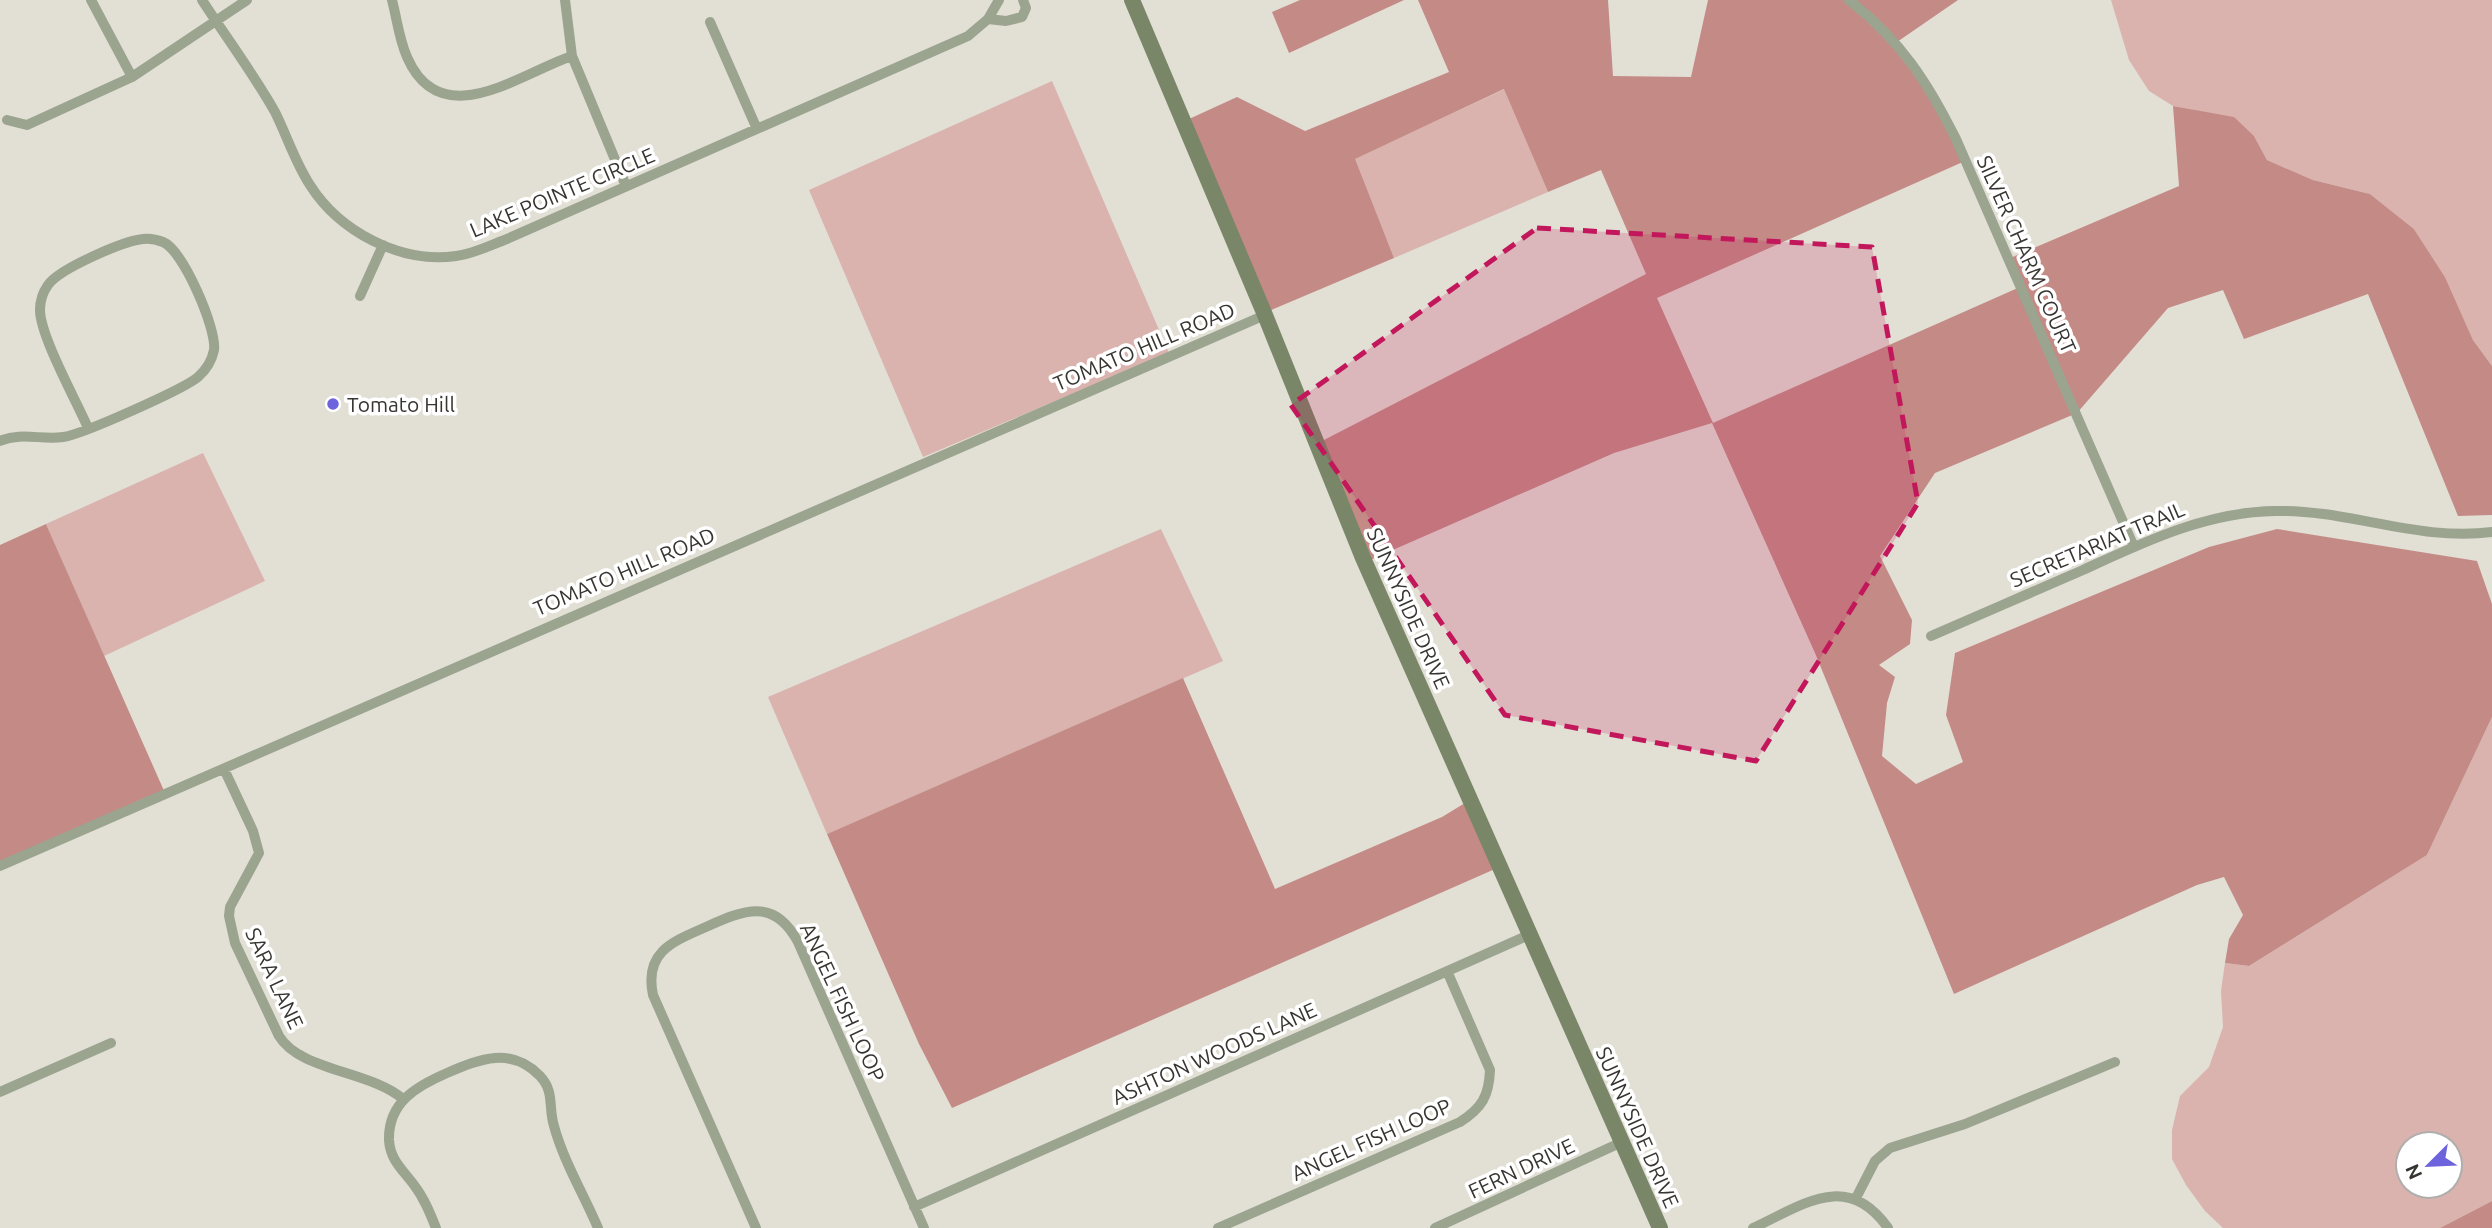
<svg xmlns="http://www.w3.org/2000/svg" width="2492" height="1228" font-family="Ubuntu,sans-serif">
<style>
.green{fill:#dab3af;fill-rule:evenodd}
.forest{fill:#c48b86}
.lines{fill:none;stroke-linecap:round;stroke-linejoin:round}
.street{stroke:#9aa48f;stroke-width:10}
.secondary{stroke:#798768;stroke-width:16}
.marked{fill:#c2185b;fill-opacity:0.2;stroke:#c2185b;stroke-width:5;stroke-dasharray:14 9;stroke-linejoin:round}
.poi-dot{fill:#6d63dd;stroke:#fff;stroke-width:2.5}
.labels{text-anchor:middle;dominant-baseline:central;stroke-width:7;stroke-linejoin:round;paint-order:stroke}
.street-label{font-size:21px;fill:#363531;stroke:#fff}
.poi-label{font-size:21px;fill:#363531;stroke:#fff;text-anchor:start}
</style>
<rect width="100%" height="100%" fill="#e2dfd5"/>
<path class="green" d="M2111 0H2492V366L2473 340 2445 277 2414 229 2370 194 2313 180 2267 160 2254 136 2194 110 2173 106 2149 91 2129 60Z
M1052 81 1169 353 923 457 809 190Z
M1505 89 1548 192 1394 258 1354 159Z
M203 453 265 581 104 656 46 524Z
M1161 529 1223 661 827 834 768 697Z
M2492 717V1201L2440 1228H2223L2205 1211 2186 1185 2172 1159V1130L2180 1096 2209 1067 2223 1027 2221 991 2225 963 2249 966 2427 855ZM2408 1144H2450V1186H2408Z"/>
<path class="forest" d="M1300 0H1404L1289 53 1272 12Z
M1418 0H1608L1613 76 1691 77 1708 0H1958L1897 42 1965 161 1657 298 1713 423 2020 287 2008 259 2179 186 2173 106 2234 117 2254 136 2267 160 2313 180 2370 194 2414 229 2445 277 2473 340 2492 366V515L2458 516 2368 294 2244 339 2223 290 2168 308 2077 413 1935 473 1880 556 1912 620 1910 644 1879 665 1895 677 1887 703 1882 756 1916 784 1963 762 1946 715 1955 653 2209 547 2277 529 2477 561 2492 604V717L2427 855 2249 966 2225 963 2229 939 2243 915 2224 877 2197 885 1954 994 1815 653 1712 423 1614 453 1370 560 1322 441 1646 274 1601 170 1548 192 1504 89 1355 159 1394 258 1269 311 1189 119 1237 97 1305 131 1449 72Z
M46 524 165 793 0 864V545Z
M1183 678 1275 889 1442 817 1465 803 1495 869 952 1108 919 1044 827 834Z
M2492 1201V1228H2440Z"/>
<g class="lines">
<path class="street" d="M91 0 132 77
M202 0C226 37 253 73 275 112 287 136 295 162 310 185 339 231 400 264 456 256 473 254 491 245 507 239L968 36 988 19 999 0
M392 0C397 19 399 39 407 57 441 135 519 74 572 56
M565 0 572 56 626 186
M1849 0C1901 41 1927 81 1956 139L2134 547
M988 19 1006 21 1022 17 1026 8 1023 0
M710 22 757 129
M7 120 27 125 132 77 247 0
M360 296 383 245
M0 441C21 432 41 440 63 437 81 435 184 389 198 377 206 370 212 360 214 350 217 329 183 250 163 242 158 240 149 238 143 239 123 241 59 269 48 285 43 292 40 302 40 310 40 336 77 402 88 428
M1931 636C1982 614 2032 592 2083 570 2144 542 2206 512 2275 511 2347 509 2420 542 2492 532
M224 769 253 831 259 853 230 907 229 916 235 943 279 1036C300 1071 371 1071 403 1099
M0 866 1265 315
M0 1092 111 1043
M1856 1198 1875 1161 1890 1148 1965 1124 2115 1062
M914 1207 1529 935
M436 1228C430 1213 424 1198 414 1185 403 1170 390 1160 389 1140 388 1102 417 1086 447 1073 480 1059 511 1046 540 1076 555 1092 548 1107 554 1126 563 1160 584 1195 598 1228
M756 1228 653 995C644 952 672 942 706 927 744 910 774 897 798 942L924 1228
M1218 1228 1460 1122C1482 1108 1489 1096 1490 1070L1447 971
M1435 1228 1622 1142
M1753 1228C1803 1205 1847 1170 1888 1228"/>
<path class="secondary" d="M1132 0 1265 315 1363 558 1660 1228"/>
</g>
<path class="marked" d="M1537 228 1872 247 1918 503 1756 761 1505 715 1291 405Z"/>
<circle class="poi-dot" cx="333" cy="404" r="7"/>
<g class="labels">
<g class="street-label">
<text transform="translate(562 192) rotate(-23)">LAKE POINTE CIRCLE</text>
<text transform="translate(2027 254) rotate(66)">SILVER CHARM COURT</text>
<text transform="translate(1144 346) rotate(-23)">TOMATO HILL ROAD</text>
<text transform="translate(2097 544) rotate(-23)">SECRETARIAT TRAIL</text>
<text transform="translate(624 571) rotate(-23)">TOMATO HILL ROAD</text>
<text transform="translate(1409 608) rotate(66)">SUNNYSIDE DRIVE</text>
<text transform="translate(275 978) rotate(65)">SARA LANE</text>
<text transform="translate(843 1002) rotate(65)">ANGEL FISH LOOP</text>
<text transform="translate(1214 1053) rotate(-24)">ASHTON WOODS LANE</text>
<text transform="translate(1638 1127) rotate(66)">SUNNYSIDE DRIVE</text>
<text transform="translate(1371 1139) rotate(-24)">ANGEL FISH LOOP</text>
<text transform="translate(1521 1168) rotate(-25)">FERN DRIVE</text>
</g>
<g class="poi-label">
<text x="347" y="404">Tomato Hill</text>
</g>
</g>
<g transform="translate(2429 1165) rotate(246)"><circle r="33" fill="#ffffff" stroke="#afaead" stroke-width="2"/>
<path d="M0-5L12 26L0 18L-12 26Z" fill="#6d63dd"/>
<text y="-10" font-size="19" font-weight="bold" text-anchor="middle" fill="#363531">N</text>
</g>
</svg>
